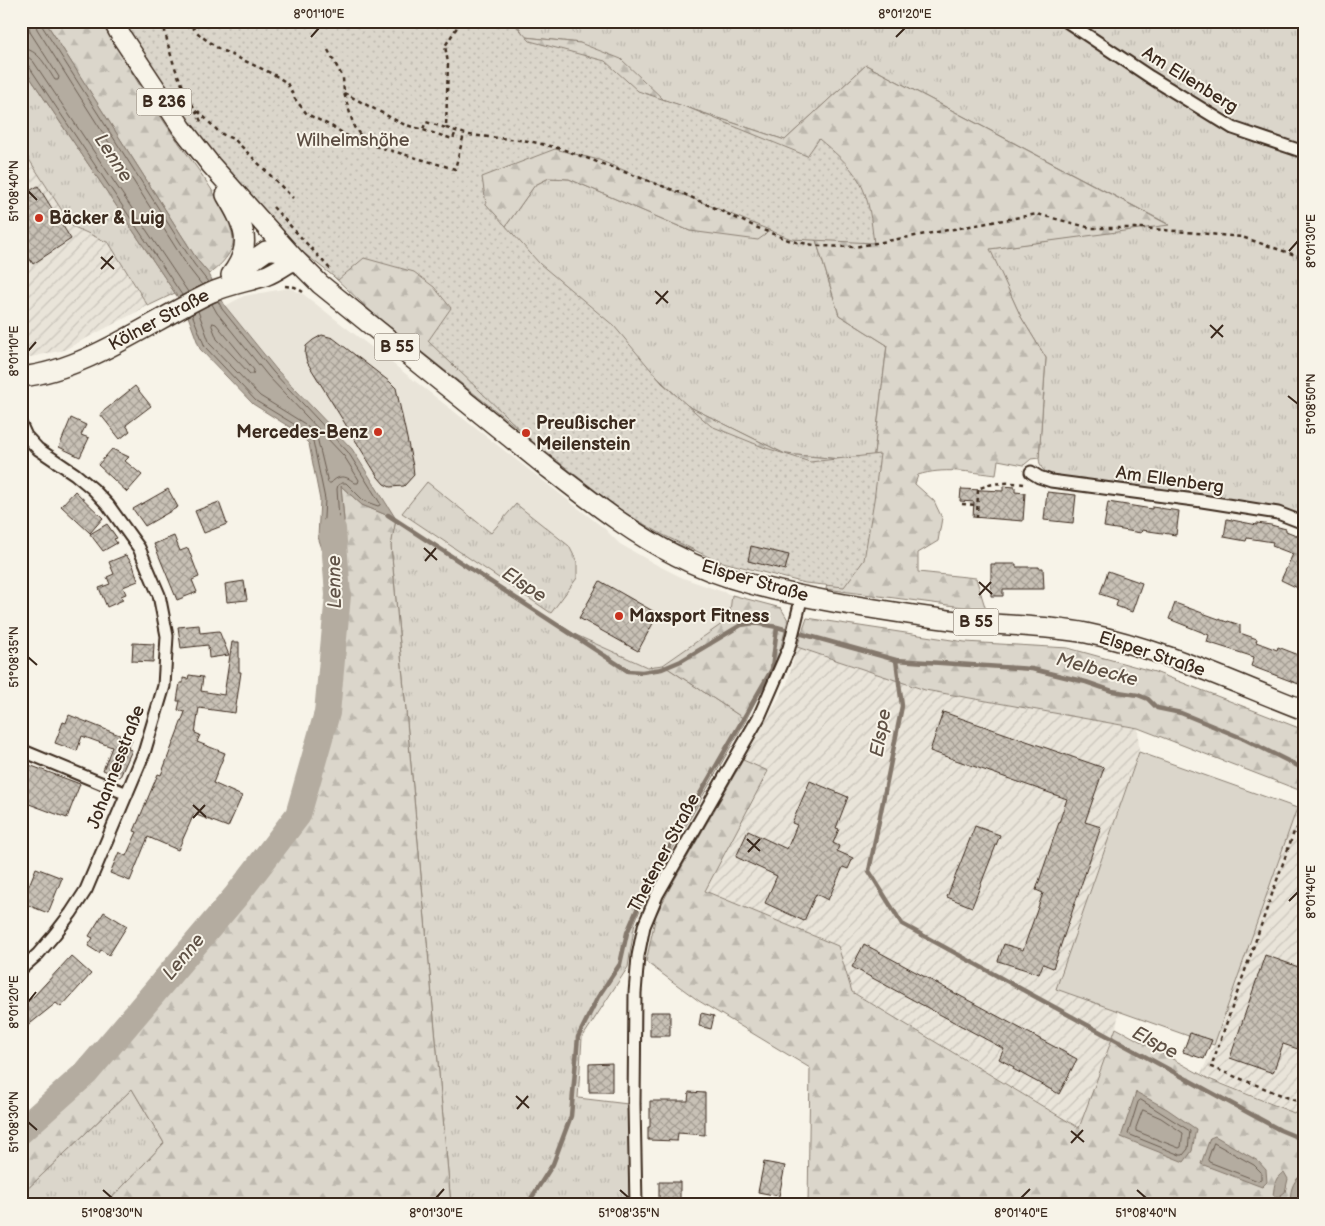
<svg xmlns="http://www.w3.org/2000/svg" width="1325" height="1226" font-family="'Balsamiq Sans',sans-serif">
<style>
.built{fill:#e9e4d9}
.industrial{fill:url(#industrial-furrows)}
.grass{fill:url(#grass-tufts);stroke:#8b8074}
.forest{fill:url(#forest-firs);stroke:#8b8074;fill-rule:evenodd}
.park{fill:url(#park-dots);stroke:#8b8074}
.pitch{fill:#dbd6cb;stroke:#8b8074}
.water{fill:#b4aca0;stroke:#84786c}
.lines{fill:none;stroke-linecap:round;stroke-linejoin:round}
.shore{stroke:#6b5e52;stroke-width:1}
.stream{stroke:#84786c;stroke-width:4.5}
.river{stroke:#b4aca0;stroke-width:26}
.building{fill:url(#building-cross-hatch);stroke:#3b2a1e}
.street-casing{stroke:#3b2a1e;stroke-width:15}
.primary-casing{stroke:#3b2a1e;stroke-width:22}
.path{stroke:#3b2a1e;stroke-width:2.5;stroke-dasharray:4 4;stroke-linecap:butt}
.street{stroke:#f7f3e8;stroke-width:11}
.primary{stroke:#f7f3e8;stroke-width:19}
.ticks{fill:none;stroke:#3b2a1e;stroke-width:2}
.poi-dot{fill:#c8321e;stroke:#f7f3e8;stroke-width:2}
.labels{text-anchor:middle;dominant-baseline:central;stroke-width:4;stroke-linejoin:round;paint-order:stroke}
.shield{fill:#f7f3e8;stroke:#73665b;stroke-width:1}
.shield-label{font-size:16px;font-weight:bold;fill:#3b2a1e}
.street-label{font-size:18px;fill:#3b2a1e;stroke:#f7f3e8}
.park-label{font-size:18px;fill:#5b4c41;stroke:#f7f3e8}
.poi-label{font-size:18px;font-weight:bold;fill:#3b2a1e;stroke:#f7f3e8;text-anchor:start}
.water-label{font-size:19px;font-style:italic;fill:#5f5145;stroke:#f7f3e8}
.neatline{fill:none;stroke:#3b2a1e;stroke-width:2}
.ticks-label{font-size:12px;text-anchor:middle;fill:#3b2a1e}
</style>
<defs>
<pattern id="industrial-furrows" width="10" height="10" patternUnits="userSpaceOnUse" patternTransform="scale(1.25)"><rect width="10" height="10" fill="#e9e4d9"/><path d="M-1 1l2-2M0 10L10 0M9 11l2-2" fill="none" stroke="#c9c4ba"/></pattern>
<pattern id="grass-tufts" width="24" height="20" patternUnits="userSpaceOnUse" patternTransform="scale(1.25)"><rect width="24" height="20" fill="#dbd6cb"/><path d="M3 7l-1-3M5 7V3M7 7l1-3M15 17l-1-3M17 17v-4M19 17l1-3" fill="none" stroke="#bdb8ae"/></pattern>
<pattern id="forest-firs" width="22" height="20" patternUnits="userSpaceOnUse" patternTransform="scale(1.25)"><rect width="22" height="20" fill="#dbd6cb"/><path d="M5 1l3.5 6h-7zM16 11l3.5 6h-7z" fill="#bdb8ae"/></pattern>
<pattern id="park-dots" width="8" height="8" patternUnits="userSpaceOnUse" patternTransform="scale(1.25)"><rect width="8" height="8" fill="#dbd6cb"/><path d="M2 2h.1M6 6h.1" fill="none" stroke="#bdb8ae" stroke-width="1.8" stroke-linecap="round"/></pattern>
<pattern id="building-cross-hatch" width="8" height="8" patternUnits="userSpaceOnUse" patternTransform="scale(1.25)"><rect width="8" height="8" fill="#c8c1b6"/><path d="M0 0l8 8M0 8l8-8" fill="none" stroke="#a49d93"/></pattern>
</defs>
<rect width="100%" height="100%" fill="#f7f3e8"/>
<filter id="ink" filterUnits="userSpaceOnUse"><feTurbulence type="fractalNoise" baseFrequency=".02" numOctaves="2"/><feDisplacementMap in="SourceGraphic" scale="10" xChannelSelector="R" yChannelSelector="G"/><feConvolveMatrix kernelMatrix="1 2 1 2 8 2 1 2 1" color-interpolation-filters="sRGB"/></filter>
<g filter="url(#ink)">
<path class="built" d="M289 288 303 294 605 529 620 544 657 565 683 578 732 595 730 619 663 665 647 667 576 635 489 582 396 519 352 449 280 373 225 306 244 296Z"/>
<path class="industrial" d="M21 147 72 226 109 243 148 306 64 350 21 359Z
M797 647 925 690 1138 728 1139 752 1056 989 1119 1011 1116 1028 1080 1128 852 992 838 946 705 891 767 772 743 760 787 684Z
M1304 800V1117L1201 1074 1214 1045 1297 808Z"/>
<path class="grass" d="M515 21H1304V516L1279 507 1055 476C1044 472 1040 469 1039 458L1046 358 1021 317 989 249 1168 224 866 65 785 140 664 100 580 43 525 37Z
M21 64 175 293 148 306 109 243 72 226 21 147Z
M549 178 569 179 690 231 770 228 816 240 839 315 887 345 873 462 785 454 686 405 503 230 535 185Z
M427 482 491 533 516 504 569 546 577 562V578L551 613 402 513Z
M396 519 489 582 576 635 647 667 663 665 746 720 645 898 635 922 628 967 582 1038 578 1098 628 1104 629 1205H451L391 545Z
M132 1089 164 1143 105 1205H21V1195Z"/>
<path class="forest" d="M45 21H104C121 57 142 90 165 123 184 152 229 205 233 238 235 252 219 267 209 274L198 261Z
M123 21H515L525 37 580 43 621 59 664 100 785 140 866 65 1169 225 990 249 1021 317 1046 358 1039 458 1031 459 1024 465 998 460 996 475C970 472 943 467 918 475L915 484 934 501 942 518 938 541 918 553V572L976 578 986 610 826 589 831 564 701 535 695 551 662 538 617 507 375 315 306 251ZM549 178 569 179 690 231 758 240 765 235 771 228 816 240 839 315 887 345 873 462 785 454 686 405 503 230 535 185Z
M341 486 362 505 396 519 391 546 451 1205H105L164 1143 132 1089 21 1195V1135L292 826 315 749 333 581 344 520Z
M732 595 781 608 788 620 779 654 746 720 663 665 729 619Z
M807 618 965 642 1068 648 1155 672 1304 730V792L1138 728 925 690 797 647Z
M743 760 768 771 705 891 838 946 852 992 1079 1128 1116 1028 1209 1079 1304 1117V1179L1299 1177 1300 1198 1304 1182V1205H808L810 1068 699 1001 646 962 656 915 671 886Z"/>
<path class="park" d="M124 21H512L530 41 605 61 638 91 689 108 807 156 819 139C833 151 848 163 858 179 870 198 871 222 874 243L791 239 599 160 555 149 482 177 486 204 540 264 614 326 662 383 711 426 763 447 810 462 880 454 874 500 864 560 844 587 805 583 715 560 663 535 623 512 533 442 428 341 451 308 434 287 414 272 364 258 338 280 266 223 222 172 130 38Z"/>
<path class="pitch" d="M1139 752 1297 808 1214 1045 1056 989Z"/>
<path class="water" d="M21 21H45L198 261 209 274 225 306 276 369 352 449 396 519 362 505 341 486 344 520 333 581 318 537 320 500 309 444 299 433 253 404 200 349 185 308 21 64Z
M1136 1092 1167 1109 1196 1129 1192 1151 1184 1162 1121 1137Z
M1215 1136 1258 1161 1266 1170 1267 1182 1262 1187 1201 1164 1210 1138Z
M1284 1172 1288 1179 1285 1192 1277 1198 1273 1195C1275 1184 1274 1178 1284 1172Z
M1299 1177 1304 1179C1303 1189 1302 1201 1291 1202 1289 1193 1293 1182 1299 1177Z"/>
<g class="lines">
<path class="shore" d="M35 21 37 29 188 267 202 285
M42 21V26L194 264 208 282
M21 48C39 49 46 67 55 80H58L59 77 30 32 28 21
M21 56 28 57 33 61 188 292
M21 62 28 65 182 295
M198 311 210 344 260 396 305 424 317 437 328 483H331C339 474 347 476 355 483H358L359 480 344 456 268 376 217 313 212 304
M192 314 205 347 256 401 302 429 313 441 325 499 323 536 328 552 332 553 339 520 337 489 338 485 342 483H346L364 501 378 506 380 505V503L348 452 273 372 222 309 218 301
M213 323 216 324 254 370 253 374H250L217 339 212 326Z
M1141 1100 1190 1131 1188 1149 1183 1155H1180L1128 1134 1138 1102Z
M1143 1110 1161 1118 1183 1133 1181 1147 1179 1148 1136 1131V1128Z
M1214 1143 1254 1165 1261 1172V1180L1258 1181 1209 1162 1208 1160Z"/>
<path class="stream" d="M388 515 628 671 642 672 662 669 681 661 741 625 755 623 777 627 896 660 902 706 869 871 902 924 1280 1130 1304 1140
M896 660 1032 669 1086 682 1112 691 1138 695 1148 699 1157 708 1181 713 1242 738 1304 769
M527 1205 553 1164 571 1116 578 1037 598 997 620 964 627 933 648 884 772 669 777 627"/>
<path class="river" d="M21 1131 86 1073 236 896 298 815 327 713 338 595 333 529"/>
</g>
<path class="building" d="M38 186 71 239 33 264 21 246V196Z
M322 335 333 338 390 382 396 388 413 466 414 475 404 486 390 487 384 484 378 477 307 362 305 354 306 346 313 340Z
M135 386 151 406 126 425 130 431 120 439 100 414Z
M71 418 86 425 81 435 89 438 80 457 59 447Z
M112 449 129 457 125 461 142 475 127 492 98 465Z
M1003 486 1015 487V492L1025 493 1023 521 973 517 974 502 960 501 961 489 1003 491Z
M168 489 178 507 145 526 133 509Z
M75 491 103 518 90 533 61 506Z
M1047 492 1076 495 1073 523 1044 520Z
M219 502 227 524 204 533 195 511Z
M1108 502 1152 509V507L1179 511 1176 535 1142 530 1141 533 1104 527Z
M1227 519 1257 525V523L1271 525 1286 529V531L1301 537 1304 532V591L1281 580 1293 554 1272 546 1273 542 1247 538 1246 541 1224 537Z
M107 524 117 538 114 539 117 543 103 551 90 534Z
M174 536 180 551 188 548 199 577 192 580 197 592 177 600 154 544Z
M751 546 789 555 785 570 748 561Z
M126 555 133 565 138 581 123 587 126 594 121 596 123 600 107 607 99 588 110 584 107 577 114 574 109 562Z
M991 564H1016V567H1039V568H1043L1044 589H1003V596H991Z
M1108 571 1142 583 1132 612 1116 606 1118 600 1100 594Z
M244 581 247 600 227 602 225 584Z
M600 581 658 614 638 651 579 618Z
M1175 603 1227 622 1228 621 1240 625V633L1257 639 1256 642 1277 650 1278 647 1304 657V686L1251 666 1254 657 1207 642 1209 635 1169 619Z
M199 625 200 633 219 631 229 655 209 658 208 645 181 648 178 627Z
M232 642H239V672H241L235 713 199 708 195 733 200 735 197 742 225 753 213 783 242 796 228 827 194 814 178 850 148 837 130 881 110 873 119 852 126 856 137 832 134 831 158 774 161 775 185 712 178 710 180 701H177L180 683H183V678L188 679 189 675 203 677 201 691 224 695Z
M133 643 154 644 153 662 132 661Z
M943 712 1104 768 1085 822 1101 827 1053 968 1043 964 1039 974 998 961 1004 944 1023 950 1043 893 1036 890 1067 799 930 751Z
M69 715 132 740 128 749 132 750 120 777 103 770 112 747 82 736 77 751 55 743 63 722 66 723Z
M21 762 80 784 67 818 21 801Z
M810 781 848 797 836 828 839 829 833 843 839 846 837 851 853 858 848 869 843 867 828 900 816 894 804 921 765 903 777 876 736 857 748 831 787 849 797 825 792 823Z
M975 826 1000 835 972 907 947 897Z
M36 868 62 878 48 913 22 903Z
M104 912 127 926 109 955 101 950 99 953 88 946 93 938 89 936Z
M864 944 1077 1059 1059 1094 1013 1069 1014 1067 999 1059 1004 1049 852 967Z
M1265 955 1304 969V1051L1283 1044 1273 1073 1230 1058Z
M71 956 91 974 61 1007 56 1003 21 1031V1006L34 996Z
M650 1012H670V1036H650Z
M701 1013 714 1016 711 1029 699 1026Z
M1190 1033 1212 1040 1204 1059 1183 1052Z
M612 1063V1092H589V1064Z
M689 1092 705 1093V1135L678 1133 677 1141 648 1140V1127H650V1101H688Z
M764 1162 785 1166 779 1196 758 1192Z
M659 1182H680V1204L659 1205Z"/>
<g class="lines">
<g class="street-casing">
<path id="street" d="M1066 21 1150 77 1233 128 1304 152
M21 425 26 436 38 449 75 474 93 489 108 505 139 548 159 595 167 636 164 686 144 753 86 890 71 913 55 934 38 954 21 969
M1031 472 1039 477 1051 481 1202 501 1278 513 1304 523
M21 750 127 794
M636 1205 634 1104 635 993 638 956 644 926 657 895 759 717 789 648 802 596"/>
</g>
<g class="primary-casing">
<path id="primary" d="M113 21 121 36 182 128 211 165 295 259 320 284 548 468C589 499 629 532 675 555 724 581 780 592 833 602 875 609 916 616 958 621 1000 626 1044 625 1086 633 1160 648 1234 683 1304 710
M226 195C243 224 255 244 231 275
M233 274 266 251C275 248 283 252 292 257
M21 377C87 370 151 321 210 293 227 285 247 282 265 276 276 272 285 265 295 259"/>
</g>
<path class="path" d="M163 21C167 42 172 63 181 82 187 97 196 109 202 124
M186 21 201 36 219 49 273 74 287 83 295 99 307 114 333 127 354 140 455 169 464 134
M461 21 445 46 448 63 446 128 469 135 529 141 562 149 684 194 758 228 791 241 820 246 854 247 1037 214 1091 228H1142L1242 237 1304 258
M328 50 343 78 344 93 354 127 367 144
M344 93 403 124 453 139 456 131
M198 111 220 133 235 140 293 198
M423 129 426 122 446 128
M273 207 332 271
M285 286 295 287 303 292
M962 504 977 505
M977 518 978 489C992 482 1009 482 1024 484
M1304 820 1294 832 1211 1067 1304 1104"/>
<use href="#street" class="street"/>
<use href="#primary" class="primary"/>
</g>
</g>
<path class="ticks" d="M311 37 319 28M896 37 905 28M28 191 37 200M1289 251 1298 241M101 257 114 269M101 269 113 256M655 291 668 303M656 304 668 291M1210 325 1223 337M1211 338 1223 325M28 351 36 342M1288 396 1298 404M424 548 437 560M425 561 436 548M979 582 992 594M979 595 991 582M28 657 37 665M193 805 206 817M193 818 205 805M747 839 760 851M748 852 760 839M1289 901 1298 892M28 1002 36 992M516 1096 529 1108M517 1109 528 1096M28 1122 37 1130M1071 1131 1084 1142M1071 1143 1083 1130M103 1190 112 1198M620 1190 629 1198M1137 1190 1146 1198M436 1198 444 1189M1021 1198 1030 1189"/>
<g class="poi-dot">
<circle cx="39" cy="218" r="5"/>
<circle cx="378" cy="432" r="5"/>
<circle cx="526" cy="433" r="5"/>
<circle cx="619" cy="616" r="5"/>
</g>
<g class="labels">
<g class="shield">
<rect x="136.5" y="88.5" width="55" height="27" rx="4"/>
<rect x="374.5" y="333.5" width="45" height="27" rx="4"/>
<rect x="953.5" y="608.5" width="45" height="27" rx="4"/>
</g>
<g class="shield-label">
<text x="164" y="102">B 236</text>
<text x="397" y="347">B 55</text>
<text x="976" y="622">B 55</text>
</g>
<g class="street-label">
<text transform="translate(1190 80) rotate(32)">Am Ellenberg</text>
<text transform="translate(159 320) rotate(-28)">Kölner Straße</text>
<text transform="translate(1170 480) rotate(8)">Am Ellenberg</text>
<text transform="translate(755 581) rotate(16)">Elsper Straße</text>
<text transform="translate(1152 654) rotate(18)">Elsper Straße</text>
<text transform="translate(116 767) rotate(-69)">Johannesstraße</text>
<text transform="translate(664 853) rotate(-62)">Thetener Straße</text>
</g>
<g class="park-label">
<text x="353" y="140">Wilhelmshöhe</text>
</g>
<g class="poi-label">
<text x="49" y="218">Bäcker &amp; Luig</text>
<text x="536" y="423">Preußischer<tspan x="536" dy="21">Meilenstein</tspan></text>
<text x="368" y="432" text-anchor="end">Mercedes-Benz</text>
<text x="629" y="616">Maxsport Fitness</text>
</g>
<g class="water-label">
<text transform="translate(113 158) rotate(57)">Lenne</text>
<text transform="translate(335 582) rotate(-91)">Lenne</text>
<text transform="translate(524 585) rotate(33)">Elspe</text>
<text transform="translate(1097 670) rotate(15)">Melbecke</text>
<text transform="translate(881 733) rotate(-80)">Elspe</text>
<text transform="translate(184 957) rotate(-50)">Lenne</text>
<text transform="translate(1155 1043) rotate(28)">Elspe</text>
</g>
</g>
<rect width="1325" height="1226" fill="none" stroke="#f7f3e8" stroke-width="55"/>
<rect x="28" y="28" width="1270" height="1170" class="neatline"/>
<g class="ticks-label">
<text x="319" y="18">8°01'10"E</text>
<text x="905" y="18">8°01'20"E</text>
<text transform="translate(14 191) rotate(-90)" y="4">51°08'40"N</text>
<text transform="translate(1311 241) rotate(-90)" y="4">8°01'30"E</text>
<text transform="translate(14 351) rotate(-90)" y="4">8°01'10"E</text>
<text transform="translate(1311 404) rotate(-90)" y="4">51°08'50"N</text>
<text transform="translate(14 657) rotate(-90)" y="4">51°08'35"N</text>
<text transform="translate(1311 892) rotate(-90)" y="4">8°01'40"E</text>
<text transform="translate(14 1002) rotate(-90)" y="4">8°01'20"E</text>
<text transform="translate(14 1122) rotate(-90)" y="4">51°08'30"N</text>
<text x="112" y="1217">51°08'30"N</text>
<text x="436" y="1217">8°01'30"E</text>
<text x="629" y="1217">51°08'35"N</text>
<text x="1021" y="1217">8°01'40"E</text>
<text x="1146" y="1217">51°08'40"N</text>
</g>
</svg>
